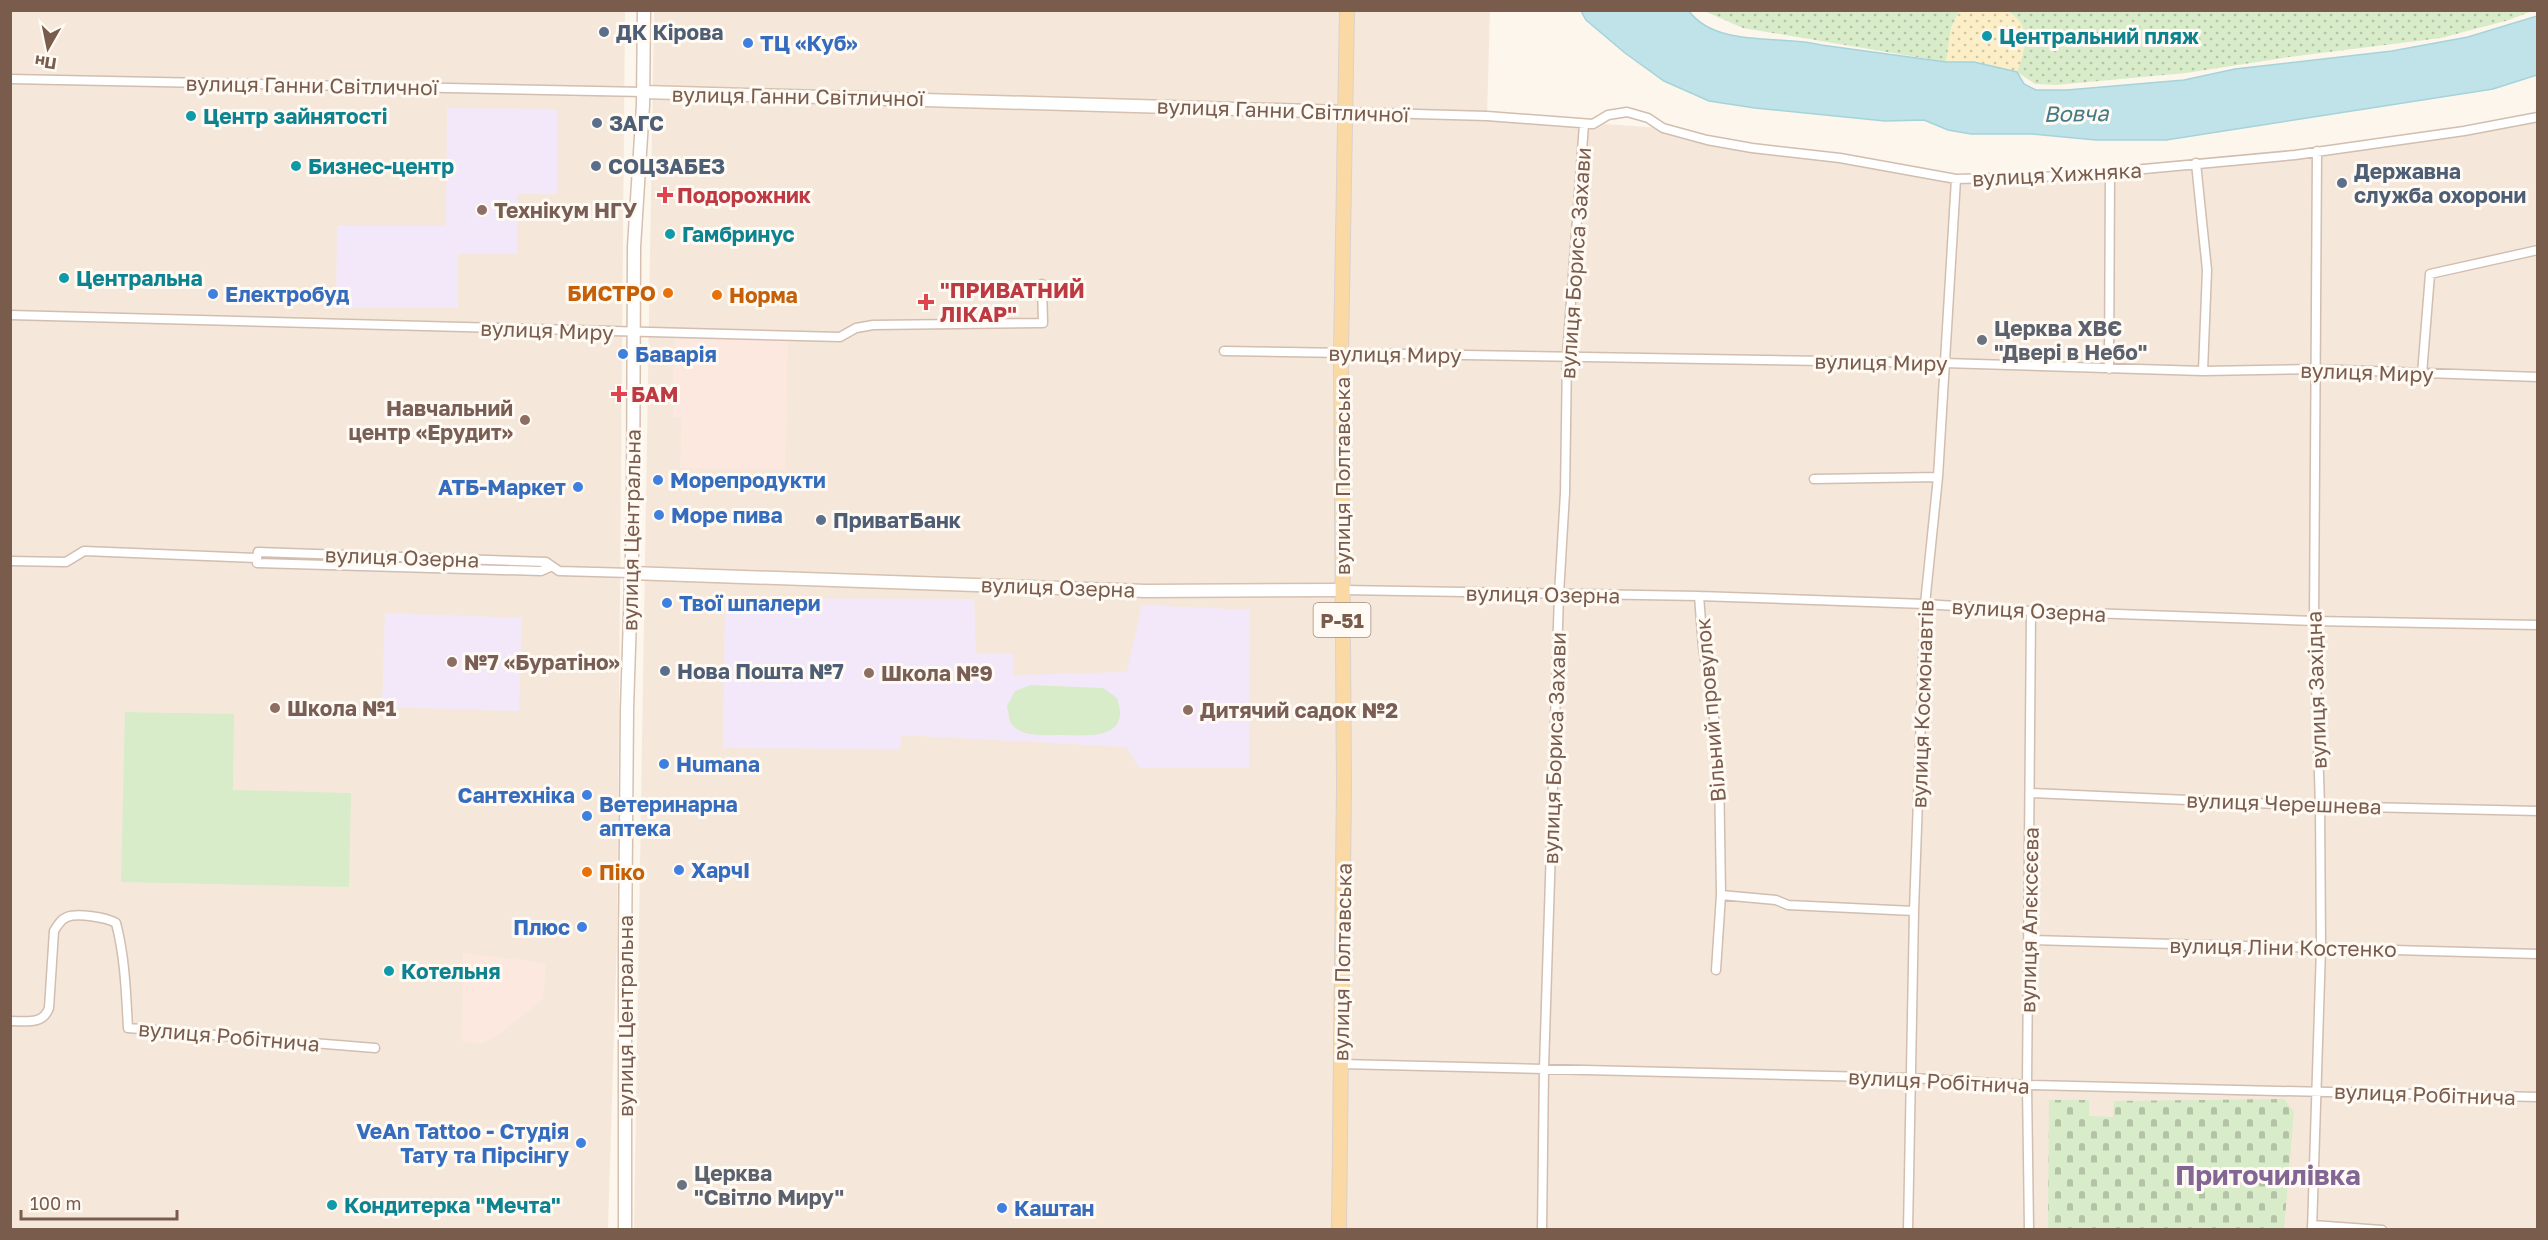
<svg xmlns="http://www.w3.org/2000/svg" width="2548" height="1240" font-family="'Golos Text',sans-serif">
<style>
.residential{fill:#f5e8da}
.commercial{fill:#fde8e0}
.education{fill:#f3e8fa}
.grass{fill:#d8ecc9}
.sand{fill:url(#sand-dots)}
.cemetery{fill:url(#cemetery-stones)}
.park{fill:url(#park-dots)}
.water{fill:#bfe3e8;stroke:#a5d3da;stroke-width:1.5}
.lines{fill:none;stroke-linecap:round;stroke-linejoin:round}
.street-casing{stroke:#d1beb0;stroke-width:11}
.secondary-casing{stroke:#d6c0b0;stroke-width:15}
.primary-casing{stroke:#dad1cd;stroke-width:16}
.street{stroke:#fff;stroke-width:8}
.secondary{stroke:#fff;stroke-width:12}
.primary{stroke:#fbd9a5;stroke-width:14}
.service-dot{fill:#5c6f8a;stroke:#fffaf3;stroke-width:2}
.culture-dot{fill:#0f9aa8;stroke:#fffaf3;stroke-width:2}
.shop-dot{fill:#3f7fe0;stroke:#fffaf3;stroke-width:2}
.health-dot{fill:#e0444e;stroke:#fffaf3;stroke-width:2}
.education-dot{fill:#8d6e63;stroke:#fffaf3;stroke-width:2}
.food-dot{fill:#e8710a;stroke:#fffaf3;stroke-width:2}
.worship-dot{fill:#6b7280;stroke:#fffaf3;stroke-width:2}
.labels{text-anchor:middle;dominant-baseline:central;stroke-width:6;stroke-linejoin:round;paint-order:stroke}
.shield{fill:#fffaf3;stroke:#a28b7f;stroke-width:1.5}
.shield-label{font-size:20px;font-weight:bold;fill:#7a5c4d}
.service-label{font-size:21px;font-weight:bold;fill:#4e5e75;stroke:#fffaf3;text-anchor:start}
.culture-label{font-size:21px;font-weight:bold;fill:#0d838f;stroke:#fffaf3;text-anchor:start}
.shop-label{font-size:21px;font-weight:bold;fill:#366cbe;stroke:#fffaf3;text-anchor:start}
.street-label{font-size:21px;fill:#7a5c4d;stroke:#fffaf3}
.health-label{font-size:21px;font-weight:bold;fill:#be3a42;stroke:#fffaf3;text-anchor:start}
.education-label{font-size:21px;font-weight:bold;fill:#785e54;stroke:#fffaf3;text-anchor:start}
.food-label{font-size:21px;font-weight:bold;fill:#c56008;stroke:#fffaf3;text-anchor:start}
.worship-label{font-size:21px;font-weight:bold;fill:#5b616d;stroke:#fffaf3;text-anchor:start}
.water-label{font-size:22px;font-style:italic;fill:#437c86;stroke:#fffaf3}
.district-label{font-size:27px;font-weight:bold;fill:#846695;stroke:#fffaf3}
</style>
<defs>
<pattern id="sand-dots" width="8" height="8" patternUnits="userSpaceOnUse" patternTransform="scale(1.5)"><rect width="8" height="8" fill="#fcefc7"/><path d="M2 2h.1M6 6h.1" fill="none" stroke="#d1c5a4" stroke-width="1.8" stroke-linecap="round"/></pattern>
<pattern id="cemetery-stones" width="16" height="16" patternUnits="userSpaceOnUse" patternTransform="scale(1.5)"><rect width="16" height="16" fill="#d8ecc9"/><path d="M2 7V4a2 2 0 0 1 4 0v3zM10 15v-3a2 2 0 0 1 4 0v3z" fill="#b4c2a5"/></pattern>
<pattern id="park-dots" width="8" height="8" patternUnits="userSpaceOnUse" patternTransform="scale(1.5)"><rect width="8" height="8" fill="#d8ecc9"/><path d="M2 2h.1M6 6h.1" fill="none" stroke="#b4c2a5" stroke-width="1.8" stroke-linecap="round"/></pattern>
</defs>
<rect width="100%" height="100%" fill="#fdf6ec"/>
<path class="residential" d="M10 11H625L617 940 608 1229H11Z
M654 11H1490L1487 116 1663 128 1752 148 1956 179 2110 173 2317 151 2537 116V1229L634 1230Z"/>
<path class="commercial" d="M674 335 788 338 785 470 680 468 682 418 673 417Z
M463 953 546 963 543 999 499 1034 481 1044 462 1041Z"/>
<path class="education" d="M447 108 557 109V194H517V254H458V308H336L337 226H446Z
M725 598 974 599 976 653H1013L1014 675 1127 672 1142 605 1250 610 1249 768H1139L1127 747 901 735 900 749 723 748Z
M385 613 522 618 519 711 382 707Z"/>
<path class="grass" d="M1031 685 1103 688 1117 698C1132 740 1088 736 1063 735 1051 735 1036 736 1025 733 1018 731 1014 727 1010 722L1007 706 1015 691Z
M125 712 234 714 233 790 351 793 349 887 121 882Z"/>
<path class="sand" d="M1959 11H2008L2017 16 2024 28 2026 44 2017 72 1974 62H1946L1951 28Z"/>
<path class="cemetery" d="M2284 1099 2294 1112 2284 1229H2048L2049 1100H2089V1116L2113 1117 2114 1101Z"/>
<path class="park" d="M1704 11H1959L1951 28 1946 62 1743 28Z
M2008 11H2532L2509 20 2441 38 2289 57 2186 73 2056 85 2035 84 2017 72C2025 48 2034 28 2008 11Z"/>
<path class="water" d="M1581 11H1689C1716 48 1782 35 1821 45L1946 62H1974L2017 72 2024 84 2036 90H2067L2184 80 2235 69 2392 51 2468 37 2537 16V75L2493 89 2166 140H2096L2031 134H1971L1948 130 1924 120 1885 121 1755 108 1709 101 1664 81 1625 53 1586 20Z"/>
<g class="lines">
<g class="street-casing">
<path id="street" d="M10 79 644 92
M1345 112 1487 116 1593 124 1608 115 1627 112 1648 118 1663 128 1707 140 1752 148 1840 158 1956 179 2068 176 2295 155 2464 131 2538 117
M2196 163 2207 270 2203 371
M10 315 840 337 856 328 873 325 1043 323 1042 284
M1224 351 1944 363 2203 371 2314 369 2538 377
M2109 369 2110 173
M2422 374 2430 274 2538 250
M1814 479 1938 477
M257 558 258 552 546 562 559 571 631 573
M257 558V563L541 571 550 567
M10 561 66 562 84 551 257 558
M1342 590 1699 596 1925 604 2031 611 2314 621 2538 625
M1699 596 1703 647 1715 724 1719 768 1721 895 1716 970
M2030 793 2320 806 2538 811
M1721 895 1776 900 1788 905 1914 911
M2028 940 2538 954
M10 1021C26 1021 43 1025 49 1008L54 931C58 925 60 920 67 917 77 913 106 917 116 923 125 957 126 993 128 1028L375 1048
M1341 1064 1911 1078 2027 1085 2538 1097
M2312 1225 2382 1230
M1542 1230 1544 1068 1559 594 1565 493 1567 356 1584 124
M1908 1230 1914 911 1925 604 1938 477 1956 179
M2029 1230 2027 1085 2031 611
M2312 1230 2321 948 2320 806 2314 621 2317 151"/>
</g>
<g class="secondary-casing">
<path id="secondary" d="M644 92 1345 112
M631 573 1146 591 1342 590
M625 1230V951L627 709 633 523 634 247 643 105 644 10"/>
</g>
<g class="primary-casing">
<path id="primary" d="M1339 1230 1344 786 1341 353 1347 10"/>
</g>
<use href="#street" class="street"/>
<use href="#secondary" class="secondary"/>
<use href="#primary" class="primary"/>
</g>
<g class="service-dot">
<circle cx="604" cy="32" r="6"/>
<circle cx="597" cy="123" r="6"/>
<circle cx="596" cy="166" r="6"/>
<circle cx="2342" cy="183" r="6"/>
<circle cx="821" cy="520" r="6"/>
<circle cx="665" cy="671" r="6"/>
</g>
<g class="culture-dot">
<circle cx="1987" cy="36" r="6"/>
<circle cx="191" cy="116" r="6"/>
<circle cx="296" cy="166" r="6"/>
<circle cx="670" cy="234" r="6"/>
<circle cx="64" cy="278" r="6"/>
<circle cx="389" cy="971" r="6"/>
<circle cx="332" cy="1205" r="6"/>
</g>
<g class="shop-dot">
<circle cx="748" cy="43" r="6"/>
<circle cx="213" cy="294" r="6"/>
<circle cx="623" cy="354" r="6"/>
<circle cx="658" cy="480" r="6"/>
<circle cx="578" cy="487" r="6"/>
<circle cx="659" cy="515" r="6"/>
<circle cx="667" cy="603" r="6"/>
<circle cx="664" cy="764" r="6"/>
<circle cx="587" cy="795" r="6"/>
<circle cx="587" cy="816" r="6"/>
<circle cx="679" cy="870" r="6"/>
<circle cx="582" cy="927" r="6"/>
<circle cx="581" cy="1143" r="6"/>
<circle cx="1002" cy="1208" r="6"/>
</g>
<g class="health-dot">
<path d="M662 186h6v6h6v6h-6v6h-6v-6h-6v-6h6z"/>
<path d="M923 293h6v6h6v6h-6v6h-6v-6h-6v-6h6z"/>
<path d="M616 385h6v6h6v6h-6v6h-6v-6h-6v-6h6z"/>
</g>
<g class="education-dot">
<circle cx="482" cy="210" r="6"/>
<circle cx="525" cy="420" r="6"/>
<circle cx="452" cy="662" r="6"/>
<circle cx="869" cy="673" r="6"/>
<circle cx="275" cy="708" r="6"/>
<circle cx="1188" cy="710" r="6"/>
</g>
<g class="food-dot">
<circle cx="668" cy="293" r="6"/>
<circle cx="717" cy="295" r="6"/>
<circle cx="587" cy="872" r="6"/>
</g>
<g class="worship-dot">
<circle cx="1982" cy="340" r="6"/>
<circle cx="682" cy="1185" r="6"/>
</g>
<g class="labels">
<rect class="shield" x="1313.5" y="603" width="57" height="34" rx="4.5"/>
<g class="shield-label">
<text x="1342" y="620">Р-51</text>
</g>
<g class="service-label">
<text x="616" y="32">ДК Кірова</text>
<text x="609" y="123">ЗАГС</text>
<text x="608" y="166">СОЦЗАБЕЗ</text>
<text x="2354" y="171">Державна<tspan x="2354" dy="24">служба охорони</tspan></text>
<text x="833" y="520">ПриватБанк</text>
<text x="677" y="671">Нова Пошта №7</text>
</g>
<g class="culture-label">
<text x="1999" y="36">Центральний пляж</text>
<text x="203" y="116">Центр зайнятості</text>
<text x="308" y="166">Бизнес-центр</text>
<text x="682" y="234">Гамбринус</text>
<text x="76" y="278">Центральна</text>
<text x="401" y="971">Котельня</text>
<text x="344" y="1205">Кондитерка "Мечта"</text>
</g>
<g class="shop-label">
<text x="760" y="43">ТЦ «Куб»</text>
<text x="225" y="294">Електробуд</text>
<text x="635" y="354">Баварія</text>
<text x="670" y="480">Морепродукти</text>
<text x="566" y="487" text-anchor="end">АТБ-Маркет</text>
<text x="671" y="515">Море пива</text>
<text x="679" y="603">Твої шпалери</text>
<text x="676" y="764">Humana</text>
<text x="575" y="795" text-anchor="end">Сантехніка</text>
<text x="599" y="804">Ветеринарна<tspan x="599" dy="24">аптека</tspan></text>
<text x="691" y="870">ХарчI</text>
<text x="570" y="927" text-anchor="end">Плюс</text>
<text x="569" y="1131" text-anchor="end">VeAn Tattoo - Студія<tspan x="569" dy="24">Тату та Пірсінгу</tspan></text>
<text x="1014" y="1208">Каштан</text>
</g>
<g class="street-label">
<text transform="translate(312 85) rotate(1)">вулиця Ганни Світличної</text>
<text transform="translate(798 96) rotate(1)">вулиця Ганни Світличної</text>
<text transform="translate(1283 110) rotate(2)">вулиця Ганни Світличної</text>
<text transform="translate(2057 174) rotate(-3)">вулиця Хижняка</text>
<text transform="translate(1575 263) rotate(-86)">вулиця Бориса Захави</text>
<text transform="translate(547 330) rotate(2)">вулиця Миру</text>
<text transform="translate(1395 354) rotate(1)">вулиця Миру</text>
<text transform="translate(1881 362) rotate(1)">вулиця Миру</text>
<text transform="translate(2367 372) rotate(2)">вулиця Миру</text>
<text transform="translate(1342 476) rotate(-90)">вулиця Полтавська</text>
<text transform="translate(631 530) rotate(-89)">вулиця Центральна</text>
<text transform="translate(402 557) rotate(2)">вулиця Озерна</text>
<text transform="translate(1058 587) rotate(2)">вулиця Озерна</text>
<text transform="translate(1543 594) rotate(1)">вулиця Озерна</text>
<text transform="translate(2029 610) rotate(3)">вулиця Озерна</text>
<text transform="translate(2316 690) rotate(-92)">вулиця Західна</text>
<text transform="translate(1922 704) rotate(-88)">вулиця Космонавтів</text>
<text transform="translate(1710 710) rotate(-95)">Вільний провулок</text>
<text transform="translate(1554 748) rotate(-88)">вулиця Бориса Захави</text>
<text transform="translate(2284 803) rotate(2)">вулиця Черешнева</text>
<text transform="translate(2029 920) rotate(-89)">вулиця Алєксєєва</text>
<text transform="translate(2283 947) rotate(1)">вулиця Ліни Костенко</text>
<text transform="translate(1342 962) rotate(-89)">вулиця Полтавська</text>
<text transform="translate(625 1016) rotate(-90)">вулиця Центральна</text>
<text transform="translate(229 1036) rotate(5)">вулиця Робітнича</text>
<text transform="translate(1939 1081) rotate(3)">вулиця Робітнича</text>
<text transform="translate(2425 1094) rotate(2)">вулиця Робітнича</text>
</g>
<g class="health-label">
<text x="677" y="195">Подорожник</text>
<text x="940" y="290">"ПРИВАТНИЙ<tspan x="940" dy="24">ЛІКАР"</tspan></text>
<text x="631" y="394">БАМ</text>
</g>
<g class="education-label">
<text x="494" y="210">Технікум НГУ</text>
<text x="513" y="408" text-anchor="end">Навчальний<tspan x="513" dy="24">центр «Ерудит»</tspan></text>
<text x="464" y="662">№7 «Буратіно»</text>
<text x="881" y="673">Школа №9</text>
<text x="287" y="708">Школа №1</text>
<text x="1200" y="710">Дитячий садок №2</text>
</g>
<g class="food-label">
<text x="656" y="293" text-anchor="end">БИСТРО</text>
<text x="729" y="295">Норма</text>
<text x="599" y="872">Піко</text>
</g>
<g class="worship-label">
<text x="1994" y="328">Церква ХВЄ<tspan x="1994" dy="24">"Двері в Небо"</tspan></text>
<text x="694" y="1173">Церква<tspan x="694" dy="24">"Світло Миру"</tspan></text>
</g>
<g class="water-label">
<text transform="translate(2076 113) rotate(-1)">Вовча</text>
</g>
<g class="district-label">
<text x="2268" y="1175">Приточилівка</text>
</g>
</g>
<rect width="2548" height="1240" fill="none" stroke="#7a5c4d" stroke-width="24"/>
<g transform="translate(48 48) rotate(189)" stroke="#fffaf3" stroke-width="4.5" paint-order="stroke">
<path d="M0-4.5L10 22L0 15L-10 22Z" fill="#7a5c4d"/>
<text y="-9" font-size="16" font-weight="bold" text-anchor="middle" fill="#7a5c4d">Пн</text>
</g>
<path d="M21 1210v9h156v-9" fill="none" stroke="#7a5c4d" stroke-width="3"/>
<text x="30" y="1210" font-size="18" fill="#7a5c4d" stroke="#fffaf3" stroke-width="4.5" paint-order="stroke">100 m</text>
</svg>
